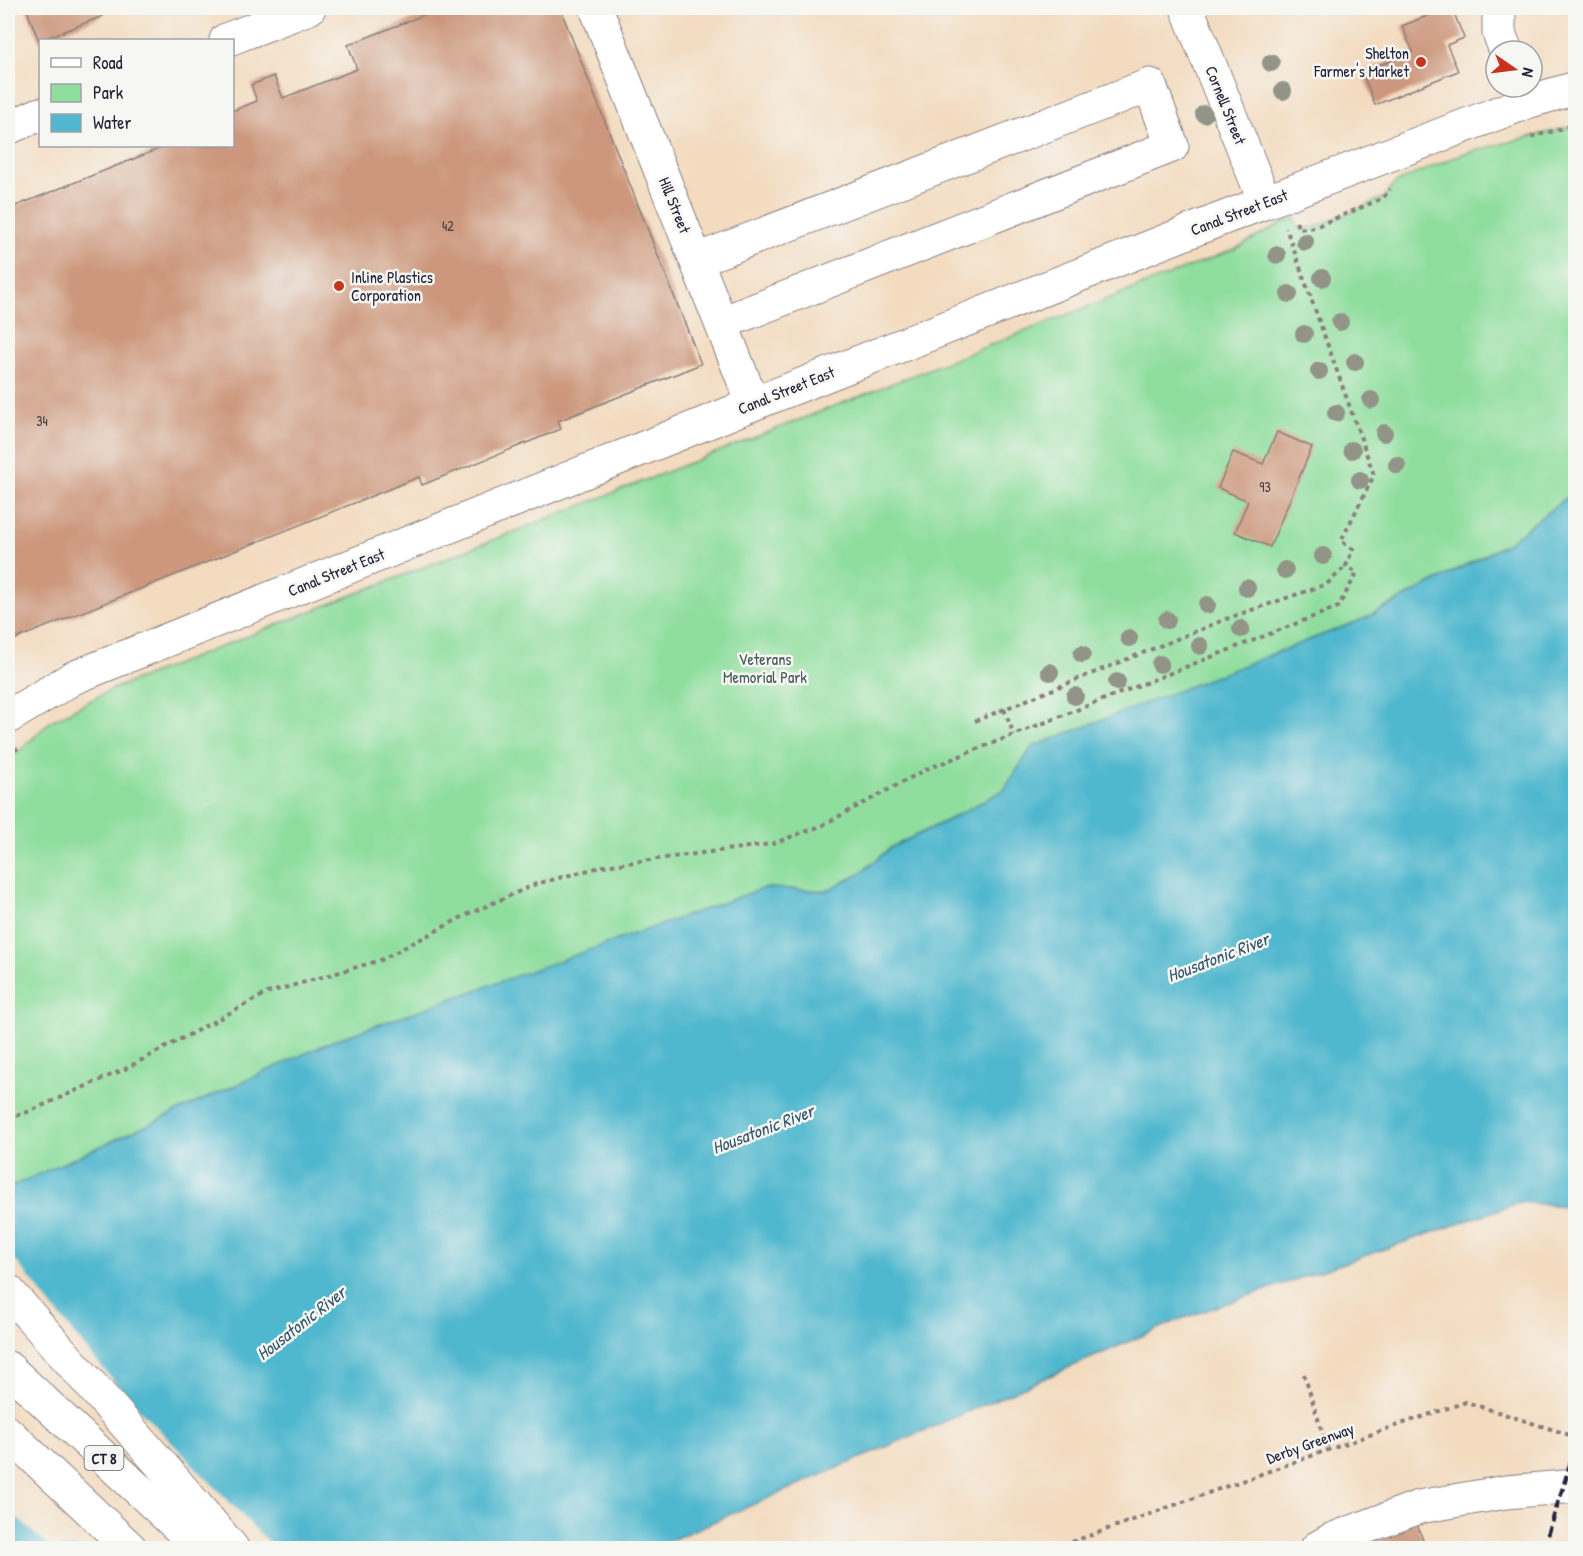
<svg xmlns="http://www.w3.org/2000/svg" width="1583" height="1556" font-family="'Patrick Hand',sans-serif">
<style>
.green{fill:#8fde9e;stroke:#58806c;stroke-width:1.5}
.water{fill:#50b7ce;stroke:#396c84;stroke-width:1.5}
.pier{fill:#f3dbbf}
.building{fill:#cc977c}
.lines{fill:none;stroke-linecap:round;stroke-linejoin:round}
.minor-casing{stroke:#8a7e7d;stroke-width:35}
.major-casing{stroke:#8a7e7d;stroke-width:35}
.highway-casing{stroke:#8a7e7d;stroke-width:35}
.path{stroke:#8a7e7d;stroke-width:4;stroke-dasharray:4.5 4.5;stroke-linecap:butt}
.minor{stroke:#fff;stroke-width:33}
.major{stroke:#fff;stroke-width:33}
.highway{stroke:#fff;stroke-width:33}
.rail{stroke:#22223b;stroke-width:4.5;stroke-dasharray:9 4.5;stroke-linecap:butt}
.tree{fill:#929487}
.poi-dot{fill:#c8321e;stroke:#f6f6f2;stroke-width:2}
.labels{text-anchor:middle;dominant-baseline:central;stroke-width:5;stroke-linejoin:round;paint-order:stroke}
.number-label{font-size:14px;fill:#4c3f4b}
.shield{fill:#f6f6f2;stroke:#626272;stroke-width:1.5}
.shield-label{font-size:15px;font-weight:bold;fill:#22223b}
.poi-label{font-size:16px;fill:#22223b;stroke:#f6f6f2;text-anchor:end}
.street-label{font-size:16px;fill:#22223b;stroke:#f6f6f2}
.park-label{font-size:16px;fill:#435a59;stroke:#f6f6f2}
.water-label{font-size:18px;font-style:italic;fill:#32566e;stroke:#f6f6f2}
</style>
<rect width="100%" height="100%" fill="#f6f6f2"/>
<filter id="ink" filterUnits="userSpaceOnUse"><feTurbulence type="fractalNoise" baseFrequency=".0167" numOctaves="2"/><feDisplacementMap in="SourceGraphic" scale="12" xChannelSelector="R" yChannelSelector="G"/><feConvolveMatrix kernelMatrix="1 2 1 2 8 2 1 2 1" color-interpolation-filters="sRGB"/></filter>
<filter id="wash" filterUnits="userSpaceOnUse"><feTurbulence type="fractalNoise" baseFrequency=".008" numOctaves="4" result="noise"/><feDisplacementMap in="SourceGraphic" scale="24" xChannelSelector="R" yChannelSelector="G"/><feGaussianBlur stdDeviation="1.35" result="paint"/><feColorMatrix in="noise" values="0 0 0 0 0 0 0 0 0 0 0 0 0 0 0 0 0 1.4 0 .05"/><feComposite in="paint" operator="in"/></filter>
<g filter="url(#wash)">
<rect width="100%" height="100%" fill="#f3dbbf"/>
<path class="green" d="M1573 126 1576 135 1575 494 1565 499 1506 544 1366 618 1032 747 1004 790 952 818 892 847 858 875 826 891 764 888 8 1188V762L51 721 113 689 1235 249 1284 222 1295 219 1299 229 1315 227 1383 198 1395 183 1462 154Z"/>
<path class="water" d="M1575 494V1207L1521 1202 1181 1319 653 1548H8V1188L335 1040 764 888 826 891 858 875 892 847 952 818 1004 790 1032 747 1366 618 1506 544 1565 499Z"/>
<path class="pier" d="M8 1251 77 1338 129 1399 274 1548H51L8 1510Z"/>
<g id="blocks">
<path class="building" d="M26 8H99L103 16 39 41Z
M441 8H560L701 364 558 421 561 429 422 485 419 477 8 642V209L166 146H232V111L257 101 251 85 274 76 283 98 357 69 348 45Z
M1447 8H1452L1464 38 1447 45 1458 71 1375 105 1362 72 1413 52 1402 26Z
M1277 432 1312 447 1270 547 1235 532 1248 501 1218 488 1233 452 1263 464Z
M1415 1519 1426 1548H1368L1364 1538Z"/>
</g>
</g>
<g filter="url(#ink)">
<use href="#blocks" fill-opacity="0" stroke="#8a7e7d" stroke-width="1.5"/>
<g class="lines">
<g class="minor-casing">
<path id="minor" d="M596 8 753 404
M1187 8 1265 202
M1499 8V33L1506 51
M697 260 1150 85 1172 146 722 323
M8 717 73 678 753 404 1216 221 1527 102 1576 88
M1317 1548 1331 1540 1419 1507 1506 1492 1576 1486"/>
</g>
<g class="major-casing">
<path id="major" d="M226 40 309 8
M8 128 40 114"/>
</g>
<g class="highway-casing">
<path id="highway" d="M8 1291 158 1461 232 1548
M8 1368 201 1548
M8 1433 130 1548"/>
</g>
<path class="path" d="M1531 137 1576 125
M1296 222 1299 229 1315 227 1383 198 1390 189
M1004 709 1014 735
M975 721 1226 619 1327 584 1346 566
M8 756 18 748
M8 1119 30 1111 125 1069 267 993 381 960 466 915 536 884 604 866 771 844 821 826 927 769 1338 607 1357 573 1346 566 1353 549 1341 541 1374 475 1286 228
M1304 1374 1328 1450
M1055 1548 1392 1427 1466 1402 1576 1437"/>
<use href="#minor" class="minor"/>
<use href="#major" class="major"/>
<use href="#highway" class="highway"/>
<path class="rail" d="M1544 1548 1576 1446"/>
</g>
<g class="tree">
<circle cx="1271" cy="63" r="9"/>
<circle cx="1283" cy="91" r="9"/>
<circle cx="1204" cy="114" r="9"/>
<circle cx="1305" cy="242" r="9"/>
<circle cx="1277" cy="255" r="9"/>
<circle cx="1322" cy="278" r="9"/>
<circle cx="1289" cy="294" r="9"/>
<circle cx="1340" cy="322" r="9"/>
<circle cx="1304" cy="334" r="9"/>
<circle cx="1355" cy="362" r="9"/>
<circle cx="1319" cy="371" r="9"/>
<circle cx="1371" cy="400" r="9"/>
<circle cx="1336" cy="413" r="9"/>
<circle cx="1384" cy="433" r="9"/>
<circle cx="1352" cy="450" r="9"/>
<circle cx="1397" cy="465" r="9"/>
<circle cx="1360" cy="480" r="9"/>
<circle cx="1323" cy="556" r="9"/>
<circle cx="1285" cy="570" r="9"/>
<circle cx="1247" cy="588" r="9"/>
<circle cx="1207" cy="605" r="9"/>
<circle cx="1167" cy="620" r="9"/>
<circle cx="1241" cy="629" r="9"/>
<circle cx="1129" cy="638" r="9"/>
<circle cx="1200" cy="646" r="9"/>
<circle cx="1082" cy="654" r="9"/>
<circle cx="1160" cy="664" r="9"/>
<circle cx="1050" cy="672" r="9"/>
<circle cx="1117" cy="682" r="9"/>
<circle cx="1075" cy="696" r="9"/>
</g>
</g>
<g class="poi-dot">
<circle cx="1421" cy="62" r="6"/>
<circle cx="339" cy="286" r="6"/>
</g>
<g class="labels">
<g class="number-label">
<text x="448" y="225">42</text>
<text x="42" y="420">34</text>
<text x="1265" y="486">93</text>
</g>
<rect class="shield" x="84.5" y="1446" width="39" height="24" rx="4.5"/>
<g class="shield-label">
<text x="104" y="1458">CT 8</text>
</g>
<g class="poi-label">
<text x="1409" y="53">Shelton<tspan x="1409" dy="18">Farmer's Market</tspan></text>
<text x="351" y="277" text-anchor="start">Inline Plastics<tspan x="351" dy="18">Corporation</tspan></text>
</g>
<g class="street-label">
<text transform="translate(1226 105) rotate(68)">Cornell Street</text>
<text transform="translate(675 205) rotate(68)">Hill Street</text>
<text transform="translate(1239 212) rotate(-21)">Canal Street East</text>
<text transform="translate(786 390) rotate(-22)">Canal Street East</text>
<text transform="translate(336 572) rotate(-22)">Canal Street East</text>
<text transform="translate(1310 1443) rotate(-20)">Derby Greenway</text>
</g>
<g class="park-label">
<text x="765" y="659">Veterans<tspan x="765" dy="18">Memorial Park</tspan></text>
</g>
<g class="water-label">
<text transform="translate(1218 957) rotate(-21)">Housatonic River</text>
<text transform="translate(763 1129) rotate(-21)">Housatonic River</text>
<text transform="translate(301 1323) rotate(-38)">Housatonic River</text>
</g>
</g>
<rect width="1583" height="1556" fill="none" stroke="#f6f6f2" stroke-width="30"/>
<rect x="39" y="39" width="195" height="108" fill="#f6f6f2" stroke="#a1a1a9" stroke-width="1.5"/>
<rect x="51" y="58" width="30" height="9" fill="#ffffff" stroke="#a1a1a9" stroke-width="1.5"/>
<text x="93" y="69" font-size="18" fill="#22223b">Road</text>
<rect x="51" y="84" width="30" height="18" fill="#8fde9e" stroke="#a1a1a9" stroke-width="1.5"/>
<text x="93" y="99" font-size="18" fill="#22223b">Park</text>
<rect x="51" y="114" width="30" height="18" fill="#50b7ce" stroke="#a1a1a9" stroke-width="1.5"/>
<text x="93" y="129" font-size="18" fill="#22223b">Water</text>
<g transform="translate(1514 69) rotate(104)"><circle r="28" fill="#f6f6f2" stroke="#a1a1a9" stroke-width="1.5"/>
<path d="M0-4.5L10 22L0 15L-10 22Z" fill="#c8321e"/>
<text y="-9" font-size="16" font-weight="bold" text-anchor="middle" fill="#22223b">N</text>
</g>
</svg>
